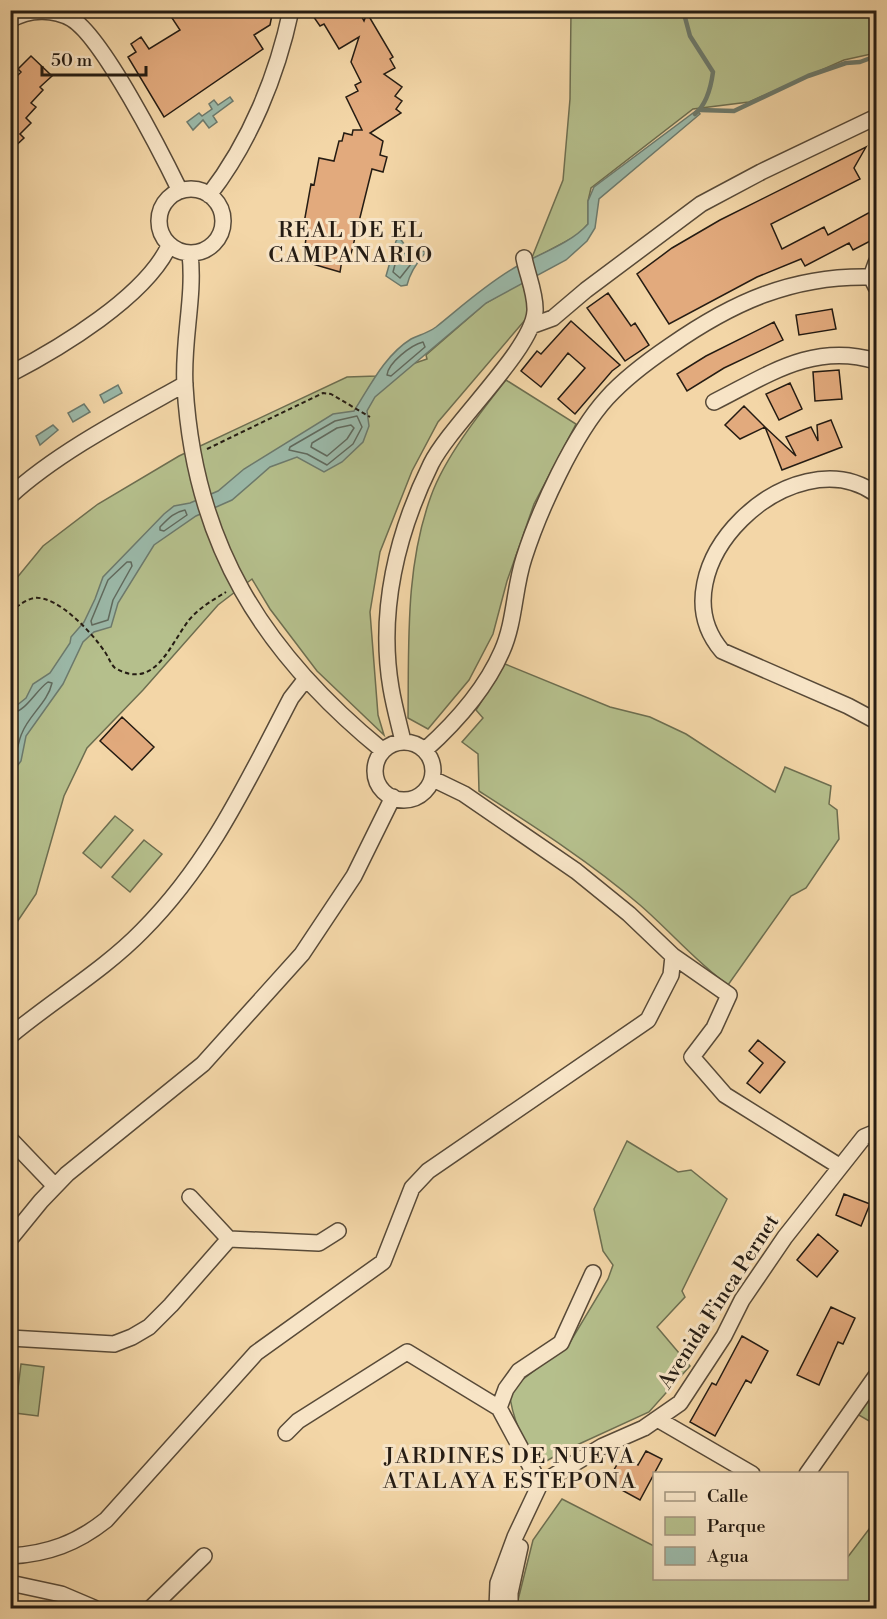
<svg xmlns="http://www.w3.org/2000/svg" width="887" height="1619" font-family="'Libre Bodoni',serif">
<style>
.green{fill:#b5bf8c;stroke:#6d6e50;stroke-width:1.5}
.water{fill:#9bb9a9;stroke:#6c7a6d;stroke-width:1.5}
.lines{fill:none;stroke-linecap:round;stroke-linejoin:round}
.shore{stroke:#606a5e;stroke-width:1.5}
.stream{stroke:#6c7a6d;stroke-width:4.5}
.building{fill:#e2aa7d;stroke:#251c13;stroke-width:1.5}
.minor-casing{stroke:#584a38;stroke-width:18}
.path{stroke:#251c13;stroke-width:2;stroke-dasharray:4.5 3;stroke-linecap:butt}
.minor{stroke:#f7e4c6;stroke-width:15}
.labels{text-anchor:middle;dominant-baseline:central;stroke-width:6;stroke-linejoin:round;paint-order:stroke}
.street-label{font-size:21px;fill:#251c13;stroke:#f7e4c6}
.neighbourhood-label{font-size:22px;letter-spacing:1.5px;fill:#251c13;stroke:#f7e4c6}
</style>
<rect width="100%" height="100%" fill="#f3d6a7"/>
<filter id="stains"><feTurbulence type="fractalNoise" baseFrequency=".00333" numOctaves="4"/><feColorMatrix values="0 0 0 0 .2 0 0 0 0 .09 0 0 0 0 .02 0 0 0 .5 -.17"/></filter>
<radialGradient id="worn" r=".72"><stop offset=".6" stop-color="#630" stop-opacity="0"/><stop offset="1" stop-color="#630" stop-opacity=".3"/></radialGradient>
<path class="green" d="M571 11H876V53L844 60 749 102 693 109 591 188 588 201V224L578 235 531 260 563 180 570 99Z
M522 282 531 313 438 422 412 471 380 552 370 612 378 715 384 735 317 671 270 609 252 579 218 605 143 690 87 748 64 796 36 894 11 931V585L43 546 98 504 179 456 347 377 377 376 427 359 426 355 486 303Z
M506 380 576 424 534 504 507 581 493 634 469 680 428 729 408 718C409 644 405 567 431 496 445 457 480 413 506 380Z
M505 664 610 707 650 717 686 734 775 792 785 767 831 786 829 804 837 810 839 839 806 888 791 896 728 985C696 962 670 931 640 905 590 862 535 827 479 791L478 754 462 742 483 718 476 710Z
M115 816 133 830 101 868 83 853Z
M144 840 162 854 130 892 112 877Z
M627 1141 678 1172 691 1170 727 1199 682 1291 685 1297 657 1327 690 1366 649 1412 566 1450 541 1464C522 1442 512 1419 509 1390L569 1344 608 1279 613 1265 603 1251 594 1209Z
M21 1364 44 1367 38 1416 15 1413Z
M876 1385V1425L857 1414Z
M562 1499 654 1546V1578H846L847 1558 876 1520V1608H516L533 1540Z"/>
<path class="water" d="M230 97 233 101 213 116 217 122 209 128 203 120 193 130 187 122 199 113 202 116 212 109 209 104 214 100 218 105Z
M697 110 700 114 599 199 595 228 587 241 566 260 486 303 375 397 367 411 369 426 363 442 342 462 324 472 297 457 270 467 232 500 196 516 154 545 118 603 111 627 94 632 83 642 63 684 26 736 21 761 11 774V710L26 698 33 684 50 673 70 643 71 637 84 622 95 599 103 577 164 514 174 506 190 503 218 491 244 469 333 414 354 411C370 386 385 355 411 339 419 335 428 333 436 327 461 307 485 285 514 268 538 254 569 245 588 224V201L594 187Z
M399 237 407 248 426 252C418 261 410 273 407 285L401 286 386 276 396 241Z
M118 385 122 393 104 403 100 395Z
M84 404 90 412 73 422 68 413Z
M53 425 58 430 40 445 36 436Z"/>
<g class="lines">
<path class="shore" d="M403 252 415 259 400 278 393 272 397 257Z
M423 342 425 347 391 376 387 375C388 363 411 345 423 342Z
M357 416 362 427 353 444 327 465 307 454 289 450 290 447 335 421Z
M351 425 354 428 347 439 327 456 311 447 312 443 337 428Z
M185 510 187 515 164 531 160 530V527C168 519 174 512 185 510Z
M127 562H131L132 566 113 600 108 620 92 625 91 621 108 580Z
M10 714C27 711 35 691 48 682L52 683C48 702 29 715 22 733 17 744 18 755 10 765"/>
<path class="stream" d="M683 10 690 36 713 72C711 87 707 104 695 114
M700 110 734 111 808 76 846 63 860 62 876 56"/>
</g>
<path class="building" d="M184 10 189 17 200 10H273L270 25 254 35 263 49 164 117 128 57 136 52 131 44 141 37 149 49 180 30 172 18Z
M321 10H358L364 21 367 13 393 57 390 59 395 68 384 74 402 87 395 96 402 101 396 109 401 113 370 133 383 141 380 155 387 157 383 172 372 169 349 262 342 260 340 272 309 263 311 247 305 246 308 223H304L311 184 314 185 319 158 334 161 339 141H342L344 133 352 135 353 130H362L346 97 358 91 355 85 361 82 351 62 359 37 339 49 324 24 320 26 313 16Z
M31 56 52 76 40 87 43 90 31 103 36 107 26 118 31 123 20 134 24 138 10 151V83L21 72 18 69Z
M866 147 854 168 860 179 771 224 782 249 824 227 828 235 872 211 876 220V238L853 250 849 243 805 266 801 259 757 277 669 324 637 274 672 248 720 220Z
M608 293 631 326 635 323 649 345 625 361 587 308Z
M832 309 836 329 799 335 796 315Z
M571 321 620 365 612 371 575 414 558 399 585 368 568 353 541 387 521 371 537 351 541 354Z
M774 322 783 340 724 368 687 391 677 374 706 356Z
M839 370 842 399 815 401 813 372Z
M790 383 802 409 779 420 766 394Z
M744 406 765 427 740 439 725 425Z
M831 420 842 447 782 470 765 427 796 456 786 437 811 427 818 441 817 425Z
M122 717 154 747 132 770 100 741Z
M758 1040 785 1062 760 1093 747 1083 763 1063 749 1051Z
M844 1194 870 1204 861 1226 836 1215Z
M818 1234 838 1251 817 1277 797 1260Z
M831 1307 855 1318 843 1344 838 1342 819 1385 797 1375Z
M742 1336 768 1351 751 1383 746 1380 715 1436 690 1422 712 1383 716 1385Z
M646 1451 662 1459 640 1500 607 1482 622 1456 638 1465Z"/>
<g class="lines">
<g class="minor-casing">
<path id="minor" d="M10 20C29 9 53 8 72 19 103 38 162 154 180 191
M159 221a32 32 0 1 1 64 0a32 32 0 1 1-64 0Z
M209 195C250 142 277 76 291 10
M190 254C195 297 182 342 185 386 194 543 262 652 382 750
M876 263 871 277 876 287
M531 326 553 318 586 290 701 204 761 172 876 117
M10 374C60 348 145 297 169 246
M714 402C768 375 813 342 876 361
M876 494C793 434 652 569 722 651L848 706 876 721
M10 496C58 452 128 416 185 384
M403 741C399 724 394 706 391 688 378 611 397 533 431 464 451 424 533 349 535 311 536 294 527 274 524 258
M375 771a29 29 0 1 1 58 0a29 29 0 1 1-58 0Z
M425 750C455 723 486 688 502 651 515 622 514 588 524 558 539 511 574 434 607 398 625 378 648 361 670 346 733 302 793 275 871 277
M433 779 464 794 576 871 629 914 673 956 729 995 714 1028 692 1057 725 1095 839 1166
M10 1036C53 1000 104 970 142 931 210 863 247 782 291 698L305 680
M10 1139 55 1186
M190 1197 229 1239 319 1243 338 1231
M10 1239 41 1201 67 1174 203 1064 302 954 354 876 393 797
M10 1338 114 1344 132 1337 149 1327 171 1305 229 1239
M659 1420 752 1474
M286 1433 298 1421 407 1352 499 1408
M807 1474 876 1376
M540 1484 499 1408 506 1389 519 1371 561 1343 593 1273
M10 1556C48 1554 77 1543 106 1520L256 1353 383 1262 412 1188 428 1171 648 1020 671 975 673 956
M10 1583 61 1594 94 1608
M151 1608 204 1556
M497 1608 498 1583 515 1537 540 1484 603 1446 644 1428 680 1403 724 1336 742 1300 785 1237 864 1137 876 1132
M510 1608V1593L520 1547"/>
</g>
<path class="path" d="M207 449 323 393 331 394 370 417
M10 612C18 606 25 600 34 598 58 595 93 634 105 652 109 658 110 663 115 668 155 691 169 646 189 620 199 608 213 600 226 592"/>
<use href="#minor" class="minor"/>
</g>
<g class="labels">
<g class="street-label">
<text transform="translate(719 1302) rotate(-57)">Avenida Finca Pernet</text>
</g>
<g class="neighbourhood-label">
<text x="351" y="230">REAL DE EL<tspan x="351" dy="25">CAMPANARIO</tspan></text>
<text x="510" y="1456">JARDINES DE NUEVA<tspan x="510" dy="25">ATALAYA ESTEPONA</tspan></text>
</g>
</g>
<rect width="887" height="1619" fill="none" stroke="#f3d6a7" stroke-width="36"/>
<rect x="12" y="12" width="863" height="1595" fill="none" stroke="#251c13" stroke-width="3"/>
<rect x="18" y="18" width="851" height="1583" fill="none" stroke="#251c13" stroke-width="1.5"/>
<rect x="653" y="1472" width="195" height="108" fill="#f7e4c6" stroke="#a3947e" stroke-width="1.5"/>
<rect x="665" y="1492" width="30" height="9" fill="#f7e4c6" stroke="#a3947e" stroke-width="1.5"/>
<text x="707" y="1502" font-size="18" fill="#251c13">Calle</text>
<rect x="665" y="1517" width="30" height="18" fill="#b5bf8c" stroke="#a3947e" stroke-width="1.5"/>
<text x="707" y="1532" font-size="18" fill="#251c13">Parque</text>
<rect x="665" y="1547" width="30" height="18" fill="#9bb9a9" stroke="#a3947e" stroke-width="1.5"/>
<text x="707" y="1562" font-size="18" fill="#251c13">Agua</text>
<path d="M42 66v9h104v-9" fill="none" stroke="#251c13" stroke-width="3"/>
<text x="51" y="66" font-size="18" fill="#251c13" stroke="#f7e4c6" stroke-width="4.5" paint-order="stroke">50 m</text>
<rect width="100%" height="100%" filter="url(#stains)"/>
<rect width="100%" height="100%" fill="url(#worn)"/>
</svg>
